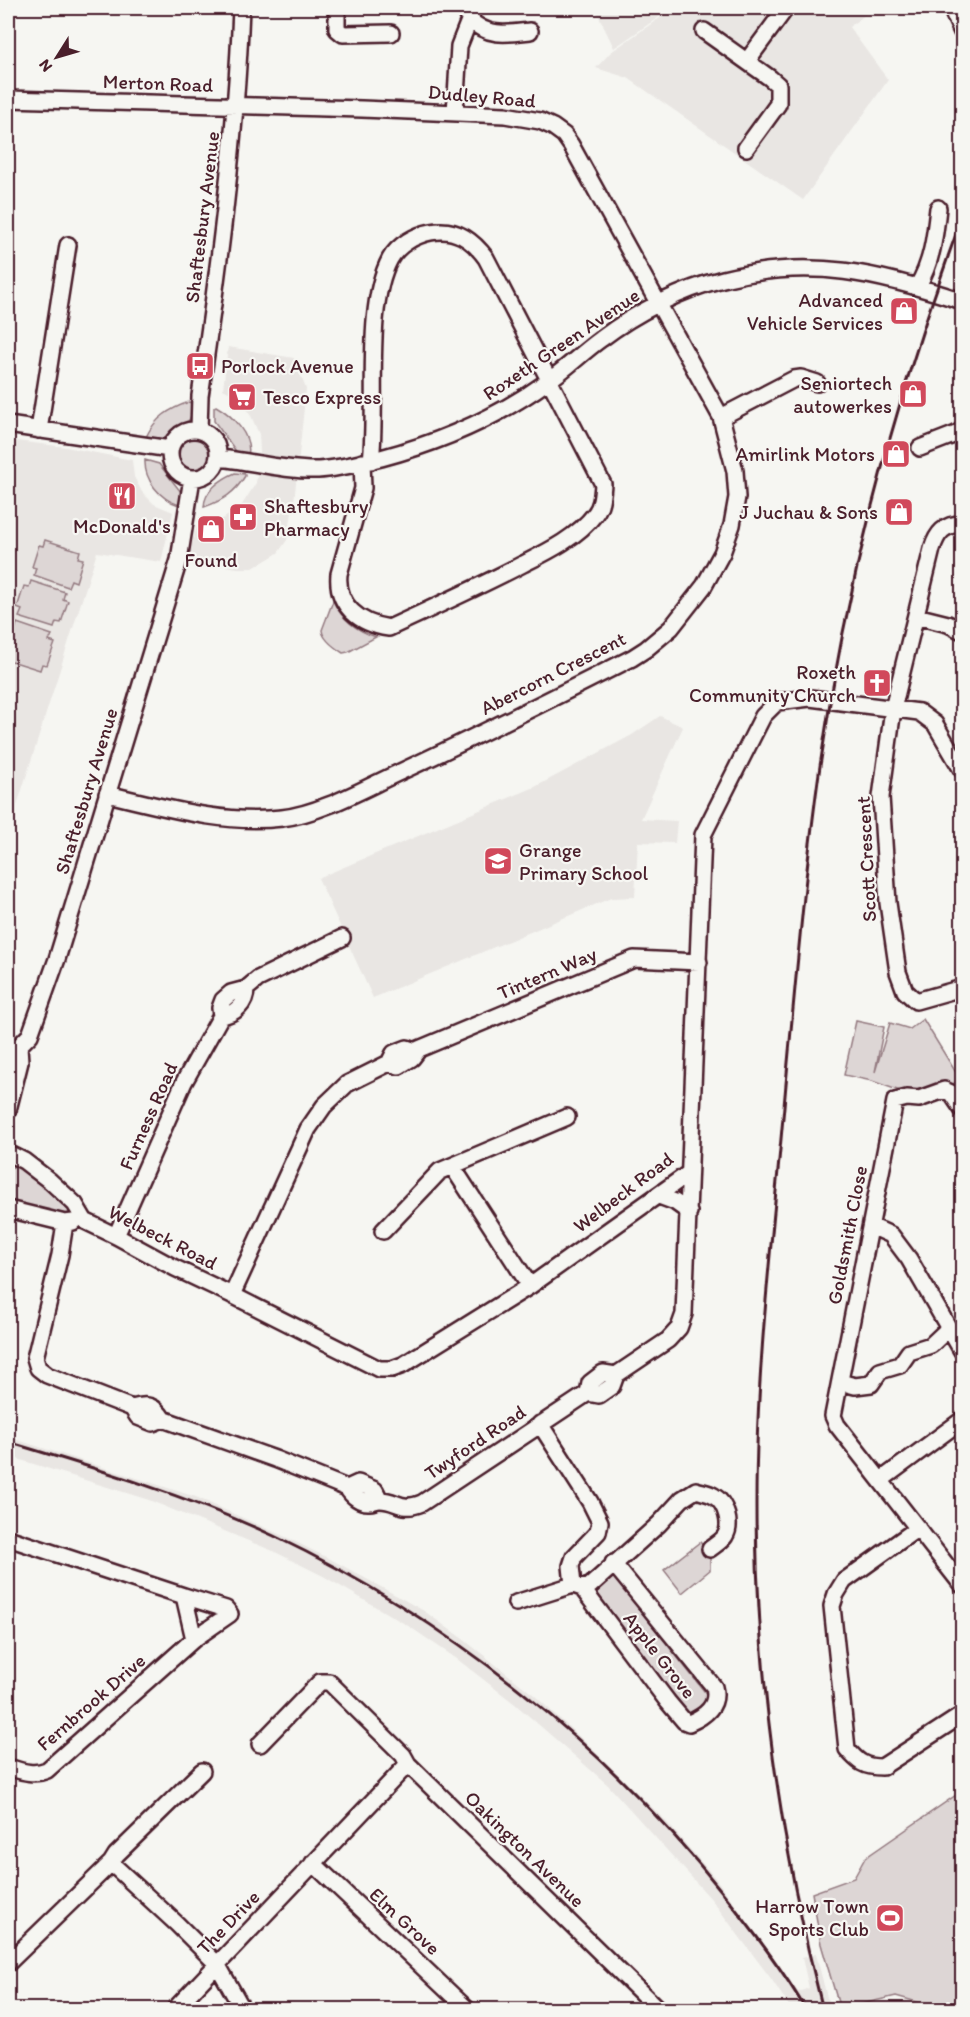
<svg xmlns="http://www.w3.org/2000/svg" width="970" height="2017" font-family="Itim,sans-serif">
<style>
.built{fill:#e9e6e3}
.green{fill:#ddd6d5;stroke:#947a80;stroke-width:1.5}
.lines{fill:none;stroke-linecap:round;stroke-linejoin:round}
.minor-casing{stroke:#4a1f2b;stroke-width:20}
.minor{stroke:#f6f6f2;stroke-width:15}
.rail{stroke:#4a1f2b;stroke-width:3}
.labels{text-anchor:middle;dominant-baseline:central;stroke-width:4.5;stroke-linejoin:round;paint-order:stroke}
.street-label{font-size:20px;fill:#4a1f2b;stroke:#f6f6f2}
.poi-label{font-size:20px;fill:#4a1f2b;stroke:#f6f6f2;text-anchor:end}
</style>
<rect width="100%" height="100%" fill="#f6f6f2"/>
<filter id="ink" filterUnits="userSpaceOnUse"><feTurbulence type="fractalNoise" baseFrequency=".0167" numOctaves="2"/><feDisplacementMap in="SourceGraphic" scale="12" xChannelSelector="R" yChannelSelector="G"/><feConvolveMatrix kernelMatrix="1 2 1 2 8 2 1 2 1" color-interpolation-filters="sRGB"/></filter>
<g filter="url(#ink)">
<path class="built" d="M595 8H672L614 48Z
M674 8H874L849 27 888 80 803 200 628 78 596 68 611 52Z
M228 347 294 358 306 389 294 502 287 540 278 553 253 568H238L186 560 197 527 216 523 240 508 256 483 260 452 259 434 251 416 238 397 223 389Z
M8 440 66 447 132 460 134 477 142 492 154 504 173 512 161 562 97 552 8 834Z
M660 716 683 727 641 819 677 821 675 843 638 842 635 897 611 898 373 998 318 878 535 787 632 735Z
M8 1437 196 1497 290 1539 336 1562 424 1611 463 1639 534 1695 584 1741 663 1818 716 1879 798 1992 809 1988 802 1958 816 1954 830 2009H791L772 1980 712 1900 608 1785 515 1704 457 1659 410 1627 325 1577 273 1551 149 1500 8 1456Z"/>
<path class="green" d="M189 402 191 403C197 423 175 434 160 442L148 440 146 437C155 418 169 409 189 402Z
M216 406C232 415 253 436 248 456L238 454 214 421V407Z
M178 453a17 17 0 1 1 34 0a17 17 0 1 1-34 0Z
M145 460 159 464 181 492V504L179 505C160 499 144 480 145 460Z
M235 473 245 474V476C235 493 222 501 204 507 204 491 221 479 235 473Z
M45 540 80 551 78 558 83 559 76 582 71 580 68 587 34 575 36 568 32 567 39 545 43 546Z
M31 581 65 592 63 599 68 601 61 623 56 622 54 628 19 617 22 610 17 608 24 586 29 587Z
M333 601C342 620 357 631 376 637L348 652 343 653C335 648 323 639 322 630Z
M17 623 52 635 49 641 55 643 47 665 42 664 40 670 8 660V639L11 628 15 630Z
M923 1019 960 1079 944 1090 903 1092 872 1081 844 1075 856 1021 884 1027 875 1072 890 1023 910 1029Z
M15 1166C30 1172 63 1199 70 1214L68 1216 8 1203V1169Z
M700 1542 710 1554V1570L682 1593 664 1570Z
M613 1576 708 1696C706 1705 696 1713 687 1714L675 1699 596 1595 605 1579Z
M962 1791V2009H942L896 1996 840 2009 821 1944 812 1893 854 1878 865 1858Z"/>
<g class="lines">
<g class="minor-casing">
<path id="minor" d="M337 8V29L343 34 391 33
M951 8 962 32
M469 19C487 37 506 34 530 31
M704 31 770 78 778 85V104L746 148
M747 61 786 8
M8 99 362 109 505 115 540 121 553 127 564 135 571 145 721 417 735 471 737 497 732 525 722 553 704 586 671 628 646 649 632 658C555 697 478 736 400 772 365 788 320 814 282 818 223 825 164 807 107 794
M455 113 459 46 474 8
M917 287C932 263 935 236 938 208
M721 417 794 379 801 378 817 383
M8 425 170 449
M170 454a24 24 0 1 1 48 0a24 24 0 1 1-48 0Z
M39 430 68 245
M199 430 200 396C219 267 236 138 241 8
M920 448 956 434 962 430
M218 459H228C257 463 289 471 318 470 339 469 360 463 381 458 441 442 497 418 548 381 567 368 583 352 601 339 635 313 682 289 723 279 812 257 878 273 962 301
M362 462 363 488 339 574C336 606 360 624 389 628 434 607 479 587 523 564 547 552 578 537 595 514 602 505 602 495 603 484L486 258C472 239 455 227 431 232 415 235 398 245 390 259 364 307 378 404 371 461
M962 524C944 524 937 533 932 549L893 709 881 797 888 903 898 972 905 991 916 1001 962 988
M916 616 948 624 962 631
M221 1016C235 1014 246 1004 246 989
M389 1063 399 1066 412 1058 419 1049 634 959 699 962
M962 1109 951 1093 944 1090 919 1099 907 1098 895 1101 833 1416 837 1425 962 1585
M8 1110 20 1062 19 1046 30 1035 57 959 179 560 192 478
M8 1153 24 1161 50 1181 75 1204 85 1221 116 1236 175 1268 232 1295 379 1369H392L403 1365 530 1286 689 1173
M452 1166 530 1286
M659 1196 675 1202 689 1212
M8 1209 65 1223 73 1222
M65 1223 60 1255 35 1358 38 1368 47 1375 132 1408 138 1417 153 1423 163 1419
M871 1226 891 1235 909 1259 962 1351
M383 1231 440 1171 567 1117
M116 1236 184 1082 221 1016 220 1008 223 1000 231 993 246 989 258 979 342 938
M232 1295 308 1129 324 1106 347 1084 389 1063 394 1053 407 1048 416 1051
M840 1382 855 1386 871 1384 880 1371 900 1365 909 1352 931 1345 949 1328
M588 1393 590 1383 603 1373 616 1375
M132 1408C148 1403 155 1406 163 1419L275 1459 347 1488C352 1496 360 1503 370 1502 373 1502 376 1500 380 1500 398 1500 400 1512 422 1503L588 1393 599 1395 612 1386 616 1375 668 1340 679 1328 684 1314 703 835 763 716 777 702 810 698 919 712 935 724 962 770
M540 1424 590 1502 600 1522 598 1532 574 1557 571 1566 573 1585 582 1588 590 1586 659 1524 682 1499 696 1490C702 1492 709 1493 714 1496 726 1503 732 1525 725 1536 722 1541 715 1545 710 1549
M881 1480 962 1420
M347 1488 358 1483 375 1490 380 1500
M918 1528 844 1581 836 1594 832 1606 847 1749C858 1762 864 1767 882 1767L962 1715
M8 1538 184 1596 194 1639 47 1770C33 1776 21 1771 8 1767
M582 1588 668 1702 684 1721 689 1723C705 1716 719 1706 714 1687L613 1563
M184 1596 226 1609 230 1614 194 1639
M516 1603 573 1585
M260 1744 320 1682H329L403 1755 408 1764 659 2010
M111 1863 177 1924 217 1964 243 2010
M313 1863 468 2010
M8 1963 111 1863 116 1855 202 1771
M174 2010 408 1764"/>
</g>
<use href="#minor" class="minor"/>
<path class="rail" d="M8 1442C98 1469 188 1496 274 1536 450 1620 606 1745 727 1898 755 1934 783 1970 806 2010
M823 2010C780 1844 756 1674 756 1503 756 1364 774 1223 786 1084 796 978 805 871 820 766 847 579 896 395 962 218"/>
</g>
</g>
<defs>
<g id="shop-square" transform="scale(1.5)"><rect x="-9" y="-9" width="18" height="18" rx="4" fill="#d1495b" stroke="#f6f6f2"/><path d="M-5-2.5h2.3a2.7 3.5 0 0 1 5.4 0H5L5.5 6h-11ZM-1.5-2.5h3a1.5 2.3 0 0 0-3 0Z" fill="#fff"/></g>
<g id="bus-square" transform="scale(1.5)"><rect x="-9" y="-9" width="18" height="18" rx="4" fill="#d1495b" stroke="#f6f6f2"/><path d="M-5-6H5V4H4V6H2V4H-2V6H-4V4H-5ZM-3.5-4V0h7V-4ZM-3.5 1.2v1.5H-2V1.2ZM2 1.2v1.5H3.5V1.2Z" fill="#fff"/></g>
<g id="supermarket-square" transform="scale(1.5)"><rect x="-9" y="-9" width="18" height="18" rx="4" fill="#d1495b" stroke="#f6f6f2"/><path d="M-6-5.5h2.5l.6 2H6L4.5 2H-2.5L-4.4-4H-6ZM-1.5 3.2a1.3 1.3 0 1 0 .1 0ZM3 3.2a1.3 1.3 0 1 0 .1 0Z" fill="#fff"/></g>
<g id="restaurant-square" transform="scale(1.5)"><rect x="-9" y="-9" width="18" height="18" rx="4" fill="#d1495b" stroke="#f6f6f2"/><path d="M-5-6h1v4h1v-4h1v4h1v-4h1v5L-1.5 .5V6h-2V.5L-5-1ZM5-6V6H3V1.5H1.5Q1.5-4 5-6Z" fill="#fff"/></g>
<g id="pharmacy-square" transform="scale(1.5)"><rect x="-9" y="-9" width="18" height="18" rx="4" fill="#d1495b" stroke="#f6f6f2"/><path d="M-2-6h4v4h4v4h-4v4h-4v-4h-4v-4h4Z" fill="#fff"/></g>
<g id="church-square" transform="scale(1.5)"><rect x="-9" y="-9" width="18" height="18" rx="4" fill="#d1495b" stroke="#f6f6f2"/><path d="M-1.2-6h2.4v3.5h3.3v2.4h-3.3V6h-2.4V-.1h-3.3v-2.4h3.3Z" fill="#fff"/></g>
<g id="school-square" transform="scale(1.5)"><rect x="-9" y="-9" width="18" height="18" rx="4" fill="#d1495b" stroke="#f6f6f2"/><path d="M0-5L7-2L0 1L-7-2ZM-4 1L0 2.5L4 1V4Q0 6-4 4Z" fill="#fff"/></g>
<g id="stadium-square" transform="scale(1.5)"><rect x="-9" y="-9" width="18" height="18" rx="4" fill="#d1495b" stroke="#f6f6f2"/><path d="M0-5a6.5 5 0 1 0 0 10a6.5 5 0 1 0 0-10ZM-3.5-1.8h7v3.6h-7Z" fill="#fff"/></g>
</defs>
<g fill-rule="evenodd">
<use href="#shop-square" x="904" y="311"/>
<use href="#bus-square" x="200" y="366"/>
<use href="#shop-square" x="913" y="394"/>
<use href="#supermarket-square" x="242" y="397"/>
<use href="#shop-square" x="896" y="454"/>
<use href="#restaurant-square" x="122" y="496"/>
<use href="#shop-square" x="899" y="512"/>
<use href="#pharmacy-square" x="243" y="517"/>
<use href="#shop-square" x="211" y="529"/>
<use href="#church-square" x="877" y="683"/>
<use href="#school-square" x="498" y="861"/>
<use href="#stadium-square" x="890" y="1918"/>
</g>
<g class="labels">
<g class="street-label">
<text transform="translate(158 83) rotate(2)">Merton Road</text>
<text transform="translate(482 96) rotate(5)">Dudley Road</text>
<text transform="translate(202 217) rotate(-83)">Shaftesbury Avenue</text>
<text transform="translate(561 344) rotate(-34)">Roxeth Green Avenue</text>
<text transform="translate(553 673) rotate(-27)">Abercorn Crescent</text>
<text transform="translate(86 791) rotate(-73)">Shaftesbury Avenue</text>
<text transform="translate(866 859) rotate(-93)">Scott Crescent</text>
<text transform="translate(547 973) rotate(-23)">Tintern Way</text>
<text transform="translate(148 1116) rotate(-66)">Furness Road</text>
<text transform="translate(623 1192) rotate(-37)">Welbeck Road</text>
<text transform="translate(847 1235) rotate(-79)">Goldsmith Close</text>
<text transform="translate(163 1237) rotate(27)">Welbeck Road</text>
<text transform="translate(475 1442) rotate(-34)">Twyford Road</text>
<text transform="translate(660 1655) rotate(52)">Apple Grove</text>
<text transform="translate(91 1702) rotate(-41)">Fernbrook Drive</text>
<text transform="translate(525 1849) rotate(44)">Oakington Avenue</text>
<text transform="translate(405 1921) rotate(43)">Elm Grove</text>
<text transform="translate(228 1922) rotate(-46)">The Drive</text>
</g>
<g class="poi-label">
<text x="883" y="300">Advanced<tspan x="883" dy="23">Vehicle Services</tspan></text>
<text x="221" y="366" text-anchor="start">Porlock Avenue</text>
<text x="892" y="383">Seniortech<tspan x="892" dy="23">autowerkes</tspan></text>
<text x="263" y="397" text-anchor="start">Tesco Express</text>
<text x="875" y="454">Amirlink Motors</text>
<text x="264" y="506" text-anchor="start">Shaftesbury<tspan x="264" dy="23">Pharmacy</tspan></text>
<text x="878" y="512">J Juchau &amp; Sons</text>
<text x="122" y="526" text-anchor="middle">McDonald's</text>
<text x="211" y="560" text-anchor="middle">Found</text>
<text x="856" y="672">Roxeth<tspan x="856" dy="23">Community Church</tspan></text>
<text x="519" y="850" text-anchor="start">Grange<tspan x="519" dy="23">Primary School</tspan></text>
<text x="869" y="1906">Harrow Town<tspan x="869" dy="23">Sports Club</tspan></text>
</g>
</g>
<rect width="970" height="2017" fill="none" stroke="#f6f6f2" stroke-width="30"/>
<rect x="15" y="15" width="940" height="1987" fill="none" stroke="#4a1f2b" stroke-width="2" filter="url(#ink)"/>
<g transform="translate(57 57) rotate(233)" stroke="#f6f6f2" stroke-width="4.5" paint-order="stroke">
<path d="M0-4.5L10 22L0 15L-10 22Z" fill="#4a1f2b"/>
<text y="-9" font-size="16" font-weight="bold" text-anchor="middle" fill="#4a1f2b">N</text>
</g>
</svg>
